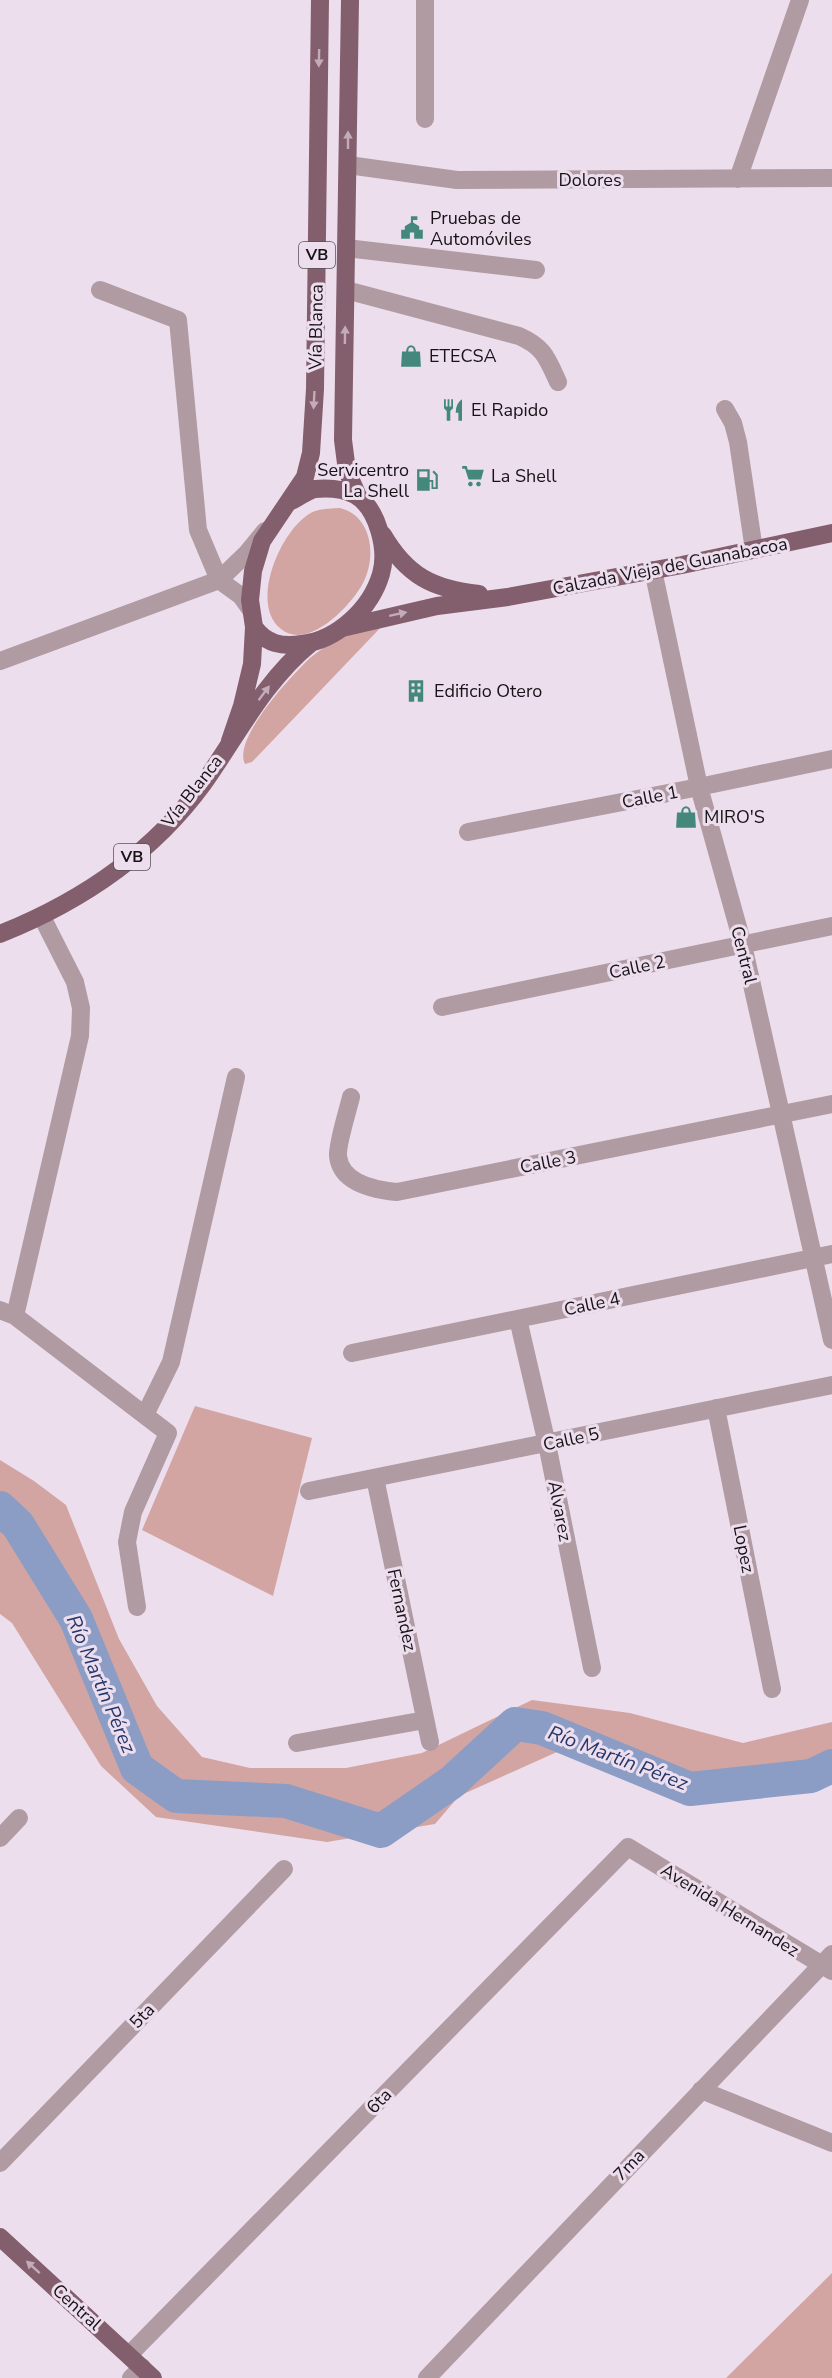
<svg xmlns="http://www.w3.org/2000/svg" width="832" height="2378" font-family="'Nunito Sans',sans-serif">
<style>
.green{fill:#d2a5a3}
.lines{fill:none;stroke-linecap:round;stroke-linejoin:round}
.river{stroke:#8c9dc5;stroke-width:34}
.minor{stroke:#b09ba3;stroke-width:18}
.major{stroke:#835e6d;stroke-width:18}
.oneway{fill:#c3abba}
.labels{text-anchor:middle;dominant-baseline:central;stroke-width:6;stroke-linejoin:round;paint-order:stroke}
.shield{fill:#eddeee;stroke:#585058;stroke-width:1.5}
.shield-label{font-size:16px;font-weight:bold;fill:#181318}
.street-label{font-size:18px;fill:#181318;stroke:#eddeee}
.poi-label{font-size:18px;fill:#181318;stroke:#eddeee;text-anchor:start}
.water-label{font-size:20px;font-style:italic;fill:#25376a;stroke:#eddeee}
</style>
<rect width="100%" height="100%" fill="#eddeee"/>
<path class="green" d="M340 508C372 516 377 556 363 583 351 606 308 651 281 629 249 604 280 532 309 514 318 508 329 509 340 508Z
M385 623 252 762 245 764C232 739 292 675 310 658 318 651 328 645 337 640 351 632 370 628 385 623Z
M195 1406 312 1438 273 1596 142 1530Z
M0 1460 34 1481 66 1505 119 1639 157 1706 202 1757 250 1768H346L422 1753 532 1700 630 1713 743 1743 832 1722V1770L658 1791 557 1752 459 1796 435 1824 327 1842 156 1817 101 1766 12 1623 0 1614Z
M832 2273V2378H726Z"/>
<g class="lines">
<path class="river" d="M0 1508 18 1525 76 1619 137 1768 176 1796 286 1801 381 1831 452 1782 515 1724 542 1728 690 1789 811 1776 832 1766"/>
<path class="minor" d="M425 119V0
M348 165 457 180 832 178
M738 179 800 0
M346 248 536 270
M100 290 178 320 198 530 219 580
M346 290 519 336C544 347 547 358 558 382
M725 409 733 423 738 442 754 550
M653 570 699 787 743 945 832 1340
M219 580 241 596 251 610
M0 661 219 580 247 553 265 531
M468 832 699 787 832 759
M442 1007 832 926
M351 1097C348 1110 337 1144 338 1156 341 1184 376 1190 397 1192L832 1104
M0 1310 15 1316 168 1433 133 1512 127 1542 137 1607
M15 1316 80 1036 81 1008 75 982 42 917
M518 1319 547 1444 592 1668
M352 1353 832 1254
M716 1408 772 1689
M145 1415 171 1362 236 1077
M375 1478 430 1742
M309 1491 832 1385
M297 1743 425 1720
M0 1838 19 1818
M701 2090 832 2143
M0 2163 284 1869
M129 2355 628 1847 832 1971
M131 2378 142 2367
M427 2378 832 1954"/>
<path class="major" d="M350 0 343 440 347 471 358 496
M383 535C407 576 433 589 479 594
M254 627C266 644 282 647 302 644 338 640 371 608 381 574 388 550 378 508 355 495 344 489 328 488 315 489 308 490 298 498 291 501
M342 628 437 606 508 597 682 565 832 533
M230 741 242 706 252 664 254 627 250 600 253 571 262 541 305 477 311 453 315 389 320 0
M0 934C80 902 151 855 203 784 237 736 264 681 311 643
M0 2237 153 2378"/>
</g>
<defs><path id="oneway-solid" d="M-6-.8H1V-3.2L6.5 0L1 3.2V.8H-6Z" transform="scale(1.5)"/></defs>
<g class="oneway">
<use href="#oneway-solid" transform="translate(319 58) rotate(91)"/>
<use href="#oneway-solid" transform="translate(348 140) rotate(-90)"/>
<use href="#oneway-solid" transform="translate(345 335) rotate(-89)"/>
<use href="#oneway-solid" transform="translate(314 400) rotate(93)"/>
<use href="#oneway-solid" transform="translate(398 614) rotate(-12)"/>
<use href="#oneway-solid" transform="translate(264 693) rotate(-53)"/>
<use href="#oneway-solid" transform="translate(33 2267) rotate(-138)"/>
</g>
<defs>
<g id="civic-bare" transform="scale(1.8)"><path d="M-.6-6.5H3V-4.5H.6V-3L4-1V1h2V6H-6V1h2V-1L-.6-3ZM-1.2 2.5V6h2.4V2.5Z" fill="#44887d" stroke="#eddeee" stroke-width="2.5" paint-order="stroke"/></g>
<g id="shop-bare" transform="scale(1.8)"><path d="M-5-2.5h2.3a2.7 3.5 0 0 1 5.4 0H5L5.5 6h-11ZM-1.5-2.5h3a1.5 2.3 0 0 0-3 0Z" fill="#44887d" stroke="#eddeee" stroke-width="2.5" paint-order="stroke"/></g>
<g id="restaurant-bare" transform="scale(1.8)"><path d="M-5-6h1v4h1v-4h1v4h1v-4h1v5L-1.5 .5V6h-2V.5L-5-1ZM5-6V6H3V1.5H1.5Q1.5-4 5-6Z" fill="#44887d" stroke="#eddeee" stroke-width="2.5" paint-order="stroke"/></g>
<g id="supermarket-bare" transform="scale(1.8)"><path d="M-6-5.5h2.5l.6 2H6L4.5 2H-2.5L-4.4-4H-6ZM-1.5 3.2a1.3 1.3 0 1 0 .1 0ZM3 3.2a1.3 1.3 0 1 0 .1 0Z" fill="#44887d" stroke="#eddeee" stroke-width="2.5" paint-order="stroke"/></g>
<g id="fuel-bare" transform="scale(1.8)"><path d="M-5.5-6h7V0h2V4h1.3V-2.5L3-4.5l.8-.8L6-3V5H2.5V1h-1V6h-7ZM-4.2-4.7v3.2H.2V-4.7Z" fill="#44887d" stroke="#eddeee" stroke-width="2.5" paint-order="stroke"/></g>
<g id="building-bare" transform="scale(1.8)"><path d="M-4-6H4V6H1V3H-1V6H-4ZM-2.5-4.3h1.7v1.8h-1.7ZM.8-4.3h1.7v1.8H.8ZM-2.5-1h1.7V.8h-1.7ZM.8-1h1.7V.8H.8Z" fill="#44887d" stroke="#eddeee" stroke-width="2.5" paint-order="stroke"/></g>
</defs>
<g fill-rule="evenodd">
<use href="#civic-bare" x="412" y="228"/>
<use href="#shop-bare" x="411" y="356"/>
<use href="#restaurant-bare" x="453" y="410"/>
<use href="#supermarket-bare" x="473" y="476"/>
<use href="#fuel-bare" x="427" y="480"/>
<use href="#building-bare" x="416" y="691"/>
<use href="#shop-bare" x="686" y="817"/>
</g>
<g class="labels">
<g class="shield">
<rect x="299" y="242" width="36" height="26" rx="4.5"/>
<rect x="114" y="844" width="36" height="26" rx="4.5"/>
</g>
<g class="shield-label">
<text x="317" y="255">VB</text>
<text x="132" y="857">VB</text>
</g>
<g class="street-label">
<text x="590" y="180">Dolores</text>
<text transform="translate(316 327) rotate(-89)">Vía Blanca</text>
<text transform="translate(670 566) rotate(-11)">Calzada Vieja de Guanabacoa</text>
<text transform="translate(192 791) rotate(-52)">Vía Blanca</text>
<text transform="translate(650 797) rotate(-11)">Calle 1</text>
<text transform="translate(744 955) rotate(76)">Central</text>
<text transform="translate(637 967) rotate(-12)">Calle 2</text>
<text transform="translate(548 1162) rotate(-11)">Calle 3</text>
<text transform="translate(592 1304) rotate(-12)">Calle 4</text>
<text transform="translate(571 1439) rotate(-12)">Calle 5</text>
<text transform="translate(560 1511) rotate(79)">Alvarez</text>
<text transform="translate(744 1549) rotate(79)">Lopez</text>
<text transform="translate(402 1610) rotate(78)">Fernandez</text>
<text transform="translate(730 1910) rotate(32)">Avenida Hernandez</text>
<text transform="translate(142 2016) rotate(-46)">5ta</text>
<text transform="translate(379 2101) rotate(-46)">6ta</text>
<text transform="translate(629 2165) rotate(-46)">7ma</text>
<text transform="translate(77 2307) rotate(42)">Central</text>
</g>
<g class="poi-label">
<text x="430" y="218">Pruebas de<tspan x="430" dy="21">Automóviles</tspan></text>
<text x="429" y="356">ETECSA</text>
<text x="471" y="410">El Rapido</text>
<text x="409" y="470" text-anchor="end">Servicentro<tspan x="409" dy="21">La Shell</tspan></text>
<text x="491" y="476">La Shell</text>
<text x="434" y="691">Edificio Otero</text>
<text x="704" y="817">MIRO'S</text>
</g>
<g class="water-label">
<text transform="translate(101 1684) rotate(67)">Río Martín Pérez</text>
<text transform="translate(618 1758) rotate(21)">Río Martín Pérez</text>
</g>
</g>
</svg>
